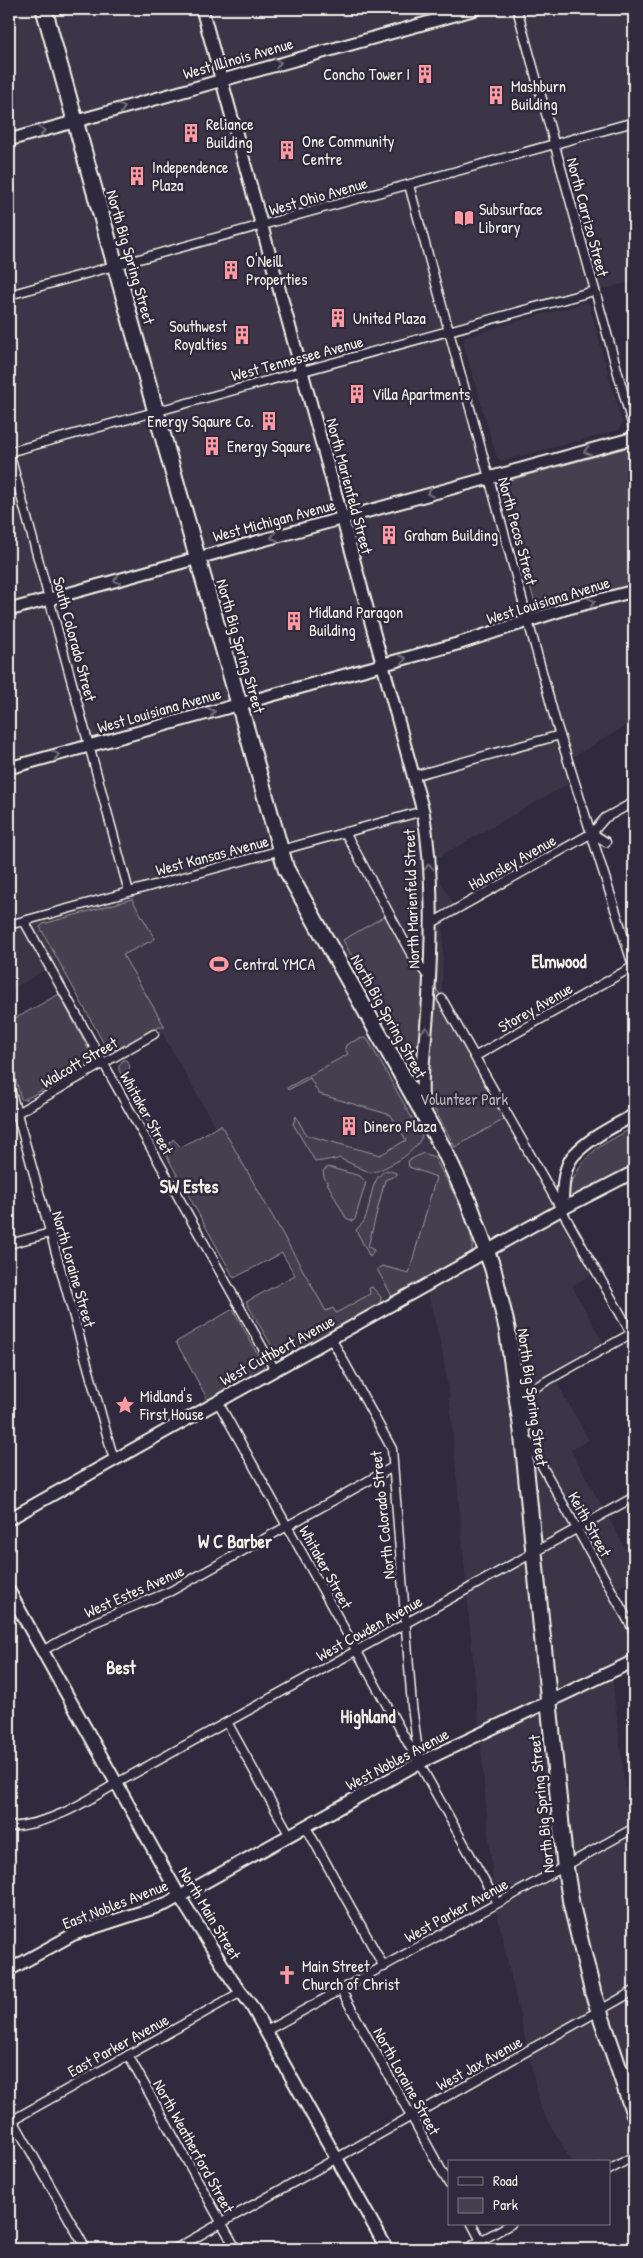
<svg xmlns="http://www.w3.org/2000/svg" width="643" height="2258" font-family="'Patrick Hand',sans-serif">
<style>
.built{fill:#3b3647;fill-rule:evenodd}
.green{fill:#454050;stroke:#9c989c}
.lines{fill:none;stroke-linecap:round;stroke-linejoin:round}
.street-casing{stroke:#f4f1e8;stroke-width:11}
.secondary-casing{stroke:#f4f1e8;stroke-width:15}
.highway-casing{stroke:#f4f1e8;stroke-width:19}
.street{stroke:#2f2a3d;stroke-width:8}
.secondary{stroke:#2f2a3d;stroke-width:11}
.highway{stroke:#2f2a3d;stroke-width:15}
.oneway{stroke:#747079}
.labels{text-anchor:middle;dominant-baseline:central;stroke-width:5;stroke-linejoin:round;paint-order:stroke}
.street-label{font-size:16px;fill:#f4f1e8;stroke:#2f2a3d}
.poi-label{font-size:16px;fill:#f4f1e8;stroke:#2f2a3d;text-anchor:start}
.park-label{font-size:16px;fill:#b7b3b3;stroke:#2f2a3d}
.neighbourhood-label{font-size:18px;font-weight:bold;fill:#f4f1e8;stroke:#2f2a3d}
</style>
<rect width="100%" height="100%" fill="#2f2a3d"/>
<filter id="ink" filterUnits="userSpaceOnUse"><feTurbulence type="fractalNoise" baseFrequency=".02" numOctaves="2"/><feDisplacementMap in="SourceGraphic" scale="10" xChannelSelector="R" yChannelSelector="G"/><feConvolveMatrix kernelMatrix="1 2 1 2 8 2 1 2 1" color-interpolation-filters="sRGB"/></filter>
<g filter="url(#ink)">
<path class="built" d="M9 9H634V281L449 332 529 625 634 596V721L569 759 575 780 430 862 455 907 444 914 442 988 599 1270 572 1286 606 1348 554 1378 589 1440 571 1450 634 1564V1579L613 1591 634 1630V1666L612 1676 624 1779 634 1826V2155L609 2169V2162H572L541 2109 495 1905 449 1394 442 1350 426 1286 334 1337 117 953 60 985 50 967 9 991ZM400 941 419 1088 411 1092 344 972Z
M586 302 589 304 622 423 619 430 502 461 497 458 463 342 467 336Z"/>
<path class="green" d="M633 446 634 586 538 613 499 483Z
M132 899 155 939 123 955 165 1027H159L120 1049 111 1050 105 1046 40 927 43 924Z
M392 912 510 1116 455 1147 343 940Z
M59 994 94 1060 90 1064 24 1100 21 1099 9 1055V1022Z
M365 1038 368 1040 422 1136C415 1154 389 1167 371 1173L339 1158 335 1160C327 1158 322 1163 315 1161L293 1124 296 1116 306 1135 380 1155 406 1140 391 1115 319 1094 310 1078 288 1090 287 1088 348 1054 345 1049 346 1045 358 1039Z
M123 1060H126L130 1066 127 1075 167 1147 173 1139 181 1147 221 1125 326 1311 333 1308 336 1313 370 1294 369 1288 372 1287 381 1297 380 1305 286 1357H278L246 1302 295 1275 282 1253 234 1278 119 1070V1066Z
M634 1127V1164L570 1199 567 1193C585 1150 595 1149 634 1127Z
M423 1153 434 1157C444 1176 480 1235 471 1253L393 1298 377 1269 382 1266 409 1273 436 1177 409 1167 408 1161Z
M328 1167 360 1176 366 1182 355 1219 353 1221 346 1218 324 1177 323 1171Z
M387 1170 396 1173 397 1175 385 1180 368 1247 374 1250 370 1257 356 1230C358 1227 362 1225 364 1221 372 1206 369 1177 387 1170Z
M233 1309 264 1366 263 1369 208 1400 176 1342Z"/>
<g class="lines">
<g class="street-casing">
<path id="street" d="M517 9 634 431
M409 185 556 723 634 969
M9 295 634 122
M9 452 594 291
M9 452 129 892
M413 776 560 735
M345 832 410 952 429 978
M592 833 605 818 634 802
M24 921 275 1370
M430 924 592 833 606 842
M9 925 423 811
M442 999 634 1338
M476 1056 634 966
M9 1085 114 1460
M17 1113 154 1034
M9 1244 50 1233
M331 1338 392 1449 412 1706 419 1759
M518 1397 634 1332
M218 1402 497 1903
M527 1439 634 1631
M42 1651 93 1623 171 1591 393 1467
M227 1722 290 1836
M9 1827C51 1824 82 1804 117 1783L634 1497
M306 1827 384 1967
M341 1990 449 2184
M266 2031 634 1828
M128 2055 236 2249
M9 2119 13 2120 86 2249
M9 2122 241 1992
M609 2170 634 2156
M472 2224 481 2241
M175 2249 634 1991
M466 2249 511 2224"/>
</g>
<g class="secondary-casing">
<path id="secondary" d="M202 9 423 811C434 874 432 942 428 1006 426 1041 420 1074 423 1109
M9 140 476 9
M9 610 634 438
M9 768 457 644 565 609 634 591
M562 1209C563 1193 562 1170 573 1156 589 1138 614 1126 634 1115
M9 1519 562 1209 634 1172
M9 1591 180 1897 232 1980 251 2005 387 2249
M9 1970 74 1934 166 1904 419 1763 634 1661"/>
</g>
<g class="highway-casing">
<path id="highway" d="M44 9 156 412 286 869 444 1150 469 1203 493 1269 507 1328 522 1431 565 1865 571 1903 593 1993 634 2113"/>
</g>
<use href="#street" class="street"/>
<use href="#secondary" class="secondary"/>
<use href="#highway" class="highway"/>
</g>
<defs><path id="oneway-chevron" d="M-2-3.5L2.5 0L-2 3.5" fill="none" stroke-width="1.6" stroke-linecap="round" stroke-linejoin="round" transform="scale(1.25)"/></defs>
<g class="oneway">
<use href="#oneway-chevron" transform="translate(278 63) rotate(-15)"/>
<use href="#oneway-chevron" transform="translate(122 108) rotate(-17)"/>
<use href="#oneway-chevron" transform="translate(42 131) rotate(-15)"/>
<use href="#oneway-chevron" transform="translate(587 451) rotate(165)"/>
<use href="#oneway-chevron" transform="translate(430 493) rotate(165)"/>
<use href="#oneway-chevron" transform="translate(274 537) rotate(165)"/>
<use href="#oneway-chevron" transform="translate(117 580) rotate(165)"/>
<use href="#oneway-chevron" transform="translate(592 602) rotate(-15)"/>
<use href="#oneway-chevron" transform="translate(403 659) rotate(-15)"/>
<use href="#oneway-chevron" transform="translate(212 712) rotate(-16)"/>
<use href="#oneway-chevron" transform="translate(56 755) rotate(-15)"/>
<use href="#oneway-chevron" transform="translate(429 867) rotate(-94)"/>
<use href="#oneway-chevron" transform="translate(426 1030) rotate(-85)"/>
</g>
</g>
<defs>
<g id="building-bare" transform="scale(1.5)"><path d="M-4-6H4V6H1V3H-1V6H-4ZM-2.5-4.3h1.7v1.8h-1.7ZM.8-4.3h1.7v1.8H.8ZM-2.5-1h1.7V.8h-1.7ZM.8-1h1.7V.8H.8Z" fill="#ff9aa2" stroke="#2f2a3d" stroke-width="2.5" paint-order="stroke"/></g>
<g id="library-bare" transform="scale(1.5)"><path d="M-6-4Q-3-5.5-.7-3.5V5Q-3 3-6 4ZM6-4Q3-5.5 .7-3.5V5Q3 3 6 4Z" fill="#ff9aa2" stroke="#2f2a3d" stroke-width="2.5" paint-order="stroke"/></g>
<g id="stadium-bare" transform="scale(1.5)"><path d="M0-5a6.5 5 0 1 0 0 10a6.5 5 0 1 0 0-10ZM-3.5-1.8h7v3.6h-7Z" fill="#ff9aa2" stroke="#2f2a3d" stroke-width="2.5" paint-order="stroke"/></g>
<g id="sight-bare" transform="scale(1.5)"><path d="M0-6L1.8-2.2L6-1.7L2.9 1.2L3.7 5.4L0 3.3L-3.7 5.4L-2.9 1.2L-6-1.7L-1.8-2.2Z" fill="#ff9aa2" stroke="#2f2a3d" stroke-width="2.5" paint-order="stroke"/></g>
<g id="church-bare" transform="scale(1.5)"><path d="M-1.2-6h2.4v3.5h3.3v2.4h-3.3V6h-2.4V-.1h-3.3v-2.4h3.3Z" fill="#ff9aa2" stroke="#2f2a3d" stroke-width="2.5" paint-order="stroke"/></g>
</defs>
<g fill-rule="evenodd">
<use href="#building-bare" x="425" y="74"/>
<use href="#building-bare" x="496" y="95"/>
<use href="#building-bare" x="191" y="133"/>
<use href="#building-bare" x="287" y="150"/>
<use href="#building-bare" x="137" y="176"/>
<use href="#library-bare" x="464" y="218"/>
<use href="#building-bare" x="231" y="270"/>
<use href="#building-bare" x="338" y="318"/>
<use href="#building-bare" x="242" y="335"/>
<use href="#building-bare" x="357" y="394"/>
<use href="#building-bare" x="269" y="421"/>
<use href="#building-bare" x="212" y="446"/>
<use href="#building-bare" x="389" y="535"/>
<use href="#building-bare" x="294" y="621"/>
<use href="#stadium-bare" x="219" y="964"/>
<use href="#building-bare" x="349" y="1126"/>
<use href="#sight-bare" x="125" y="1405"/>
<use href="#church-bare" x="287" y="1975"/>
</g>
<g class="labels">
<g class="street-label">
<text transform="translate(238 58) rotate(-16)">West Illinois Avenue</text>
<text transform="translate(318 196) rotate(-16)">West Ohio Avenue</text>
<text transform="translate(588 217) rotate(75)">North Carrizo Street</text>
<text transform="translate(131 257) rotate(74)">North Big Spring Street</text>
<text transform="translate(297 358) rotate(-15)">West Tennessee Avenue</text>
<text transform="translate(350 486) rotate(75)">North Marienfeld Street</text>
<text transform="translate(274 520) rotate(-15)">West Michigan Avenue</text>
<text transform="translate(518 531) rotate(75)">North Pecos Street</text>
<text transform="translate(548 600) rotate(-17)">West Louisiana Avenue</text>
<text transform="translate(75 639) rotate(75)">South Colorado Street</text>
<text transform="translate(241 646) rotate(74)">North Big Spring Street</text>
<text transform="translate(159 710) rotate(-16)">West Louisiana Avenue</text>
<text transform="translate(212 855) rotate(-15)">West Kansas Avenue</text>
<text transform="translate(512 862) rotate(-29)">Holmsley Avenue</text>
<text transform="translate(411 899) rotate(-92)">North Marienfeld Street</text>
<text transform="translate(535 1007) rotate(-30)">Storey Avenue</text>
<text transform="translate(389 1016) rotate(61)">North Big Spring Street</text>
<text transform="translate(79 1062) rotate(-30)">Walcott Street</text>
<text transform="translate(147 1113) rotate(61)">Whitaker Street</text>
<text transform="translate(74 1269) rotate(74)">North Loraine Street</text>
<text transform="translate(277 1350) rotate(-29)">West Cuthbert Avenue</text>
<text transform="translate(533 1397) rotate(82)">North Big Spring Street</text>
<text transform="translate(382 1515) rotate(-96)">North Colorado Street</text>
<text transform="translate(590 1524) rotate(61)">Keith Street</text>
<text transform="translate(326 1567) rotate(61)">Whitaker Street</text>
<text transform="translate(134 1591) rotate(-24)">West Estes Avenue</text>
<text transform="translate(369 1628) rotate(-29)">West Cowden Avenue</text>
<text transform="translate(397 1759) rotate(-28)">West Nobles Avenue</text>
<text transform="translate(541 1804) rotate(-96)">North Big Spring Street</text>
<text transform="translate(115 1904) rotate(-21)">East Nobles Avenue</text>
<text transform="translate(456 1910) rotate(-29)">West Parker Avenue</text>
<text transform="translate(210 1913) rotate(59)">North Main Street</text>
<text transform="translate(118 2045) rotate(-29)">East Parker Avenue</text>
<text transform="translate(479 2063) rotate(-29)">West Jax Avenue</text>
<text transform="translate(407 2081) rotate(61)">North Loraine Street</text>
<text transform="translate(194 2146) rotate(61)">North Weatherford Street</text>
</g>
<g class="poi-label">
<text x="410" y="74" text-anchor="end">Concho Tower I</text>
<text x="511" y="86">Mashburn<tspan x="511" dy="18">Building</tspan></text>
<text x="206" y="124">Reliance<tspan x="206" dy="18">Building</tspan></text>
<text x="302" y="141">One Community<tspan x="302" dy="18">Centre</tspan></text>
<text x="152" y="167">Independence<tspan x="152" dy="18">Plaza</tspan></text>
<text x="479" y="209">Subsurface<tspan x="479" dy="18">Library</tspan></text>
<text x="246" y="261">O'Neill<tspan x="246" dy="18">Properties</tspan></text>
<text x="353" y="318">United Plaza</text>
<text x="227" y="326" text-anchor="end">Southwest<tspan x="227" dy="18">Royalties</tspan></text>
<text x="372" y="394">Villa Apartments</text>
<text x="254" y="421" text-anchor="end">Energy Sqaure Co.</text>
<text x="227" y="446">Energy Sqaure</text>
<text x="404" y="535">Graham Building</text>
<text x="309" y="612">Midland Paragon<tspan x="309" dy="18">Building</tspan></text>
<text x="234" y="964">Central YMCA</text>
<text x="364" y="1126">Dinero Plaza</text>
<text x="140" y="1396">Midland's<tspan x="140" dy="18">First House</tspan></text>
<text x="302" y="1966">Main Street<tspan x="302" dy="18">Church of Christ</tspan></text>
</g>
<g class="park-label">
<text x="464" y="1099">Volunteer Park</text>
</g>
<g class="neighbourhood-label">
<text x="559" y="961">Elmwood</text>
<text x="189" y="1186">SW Estes</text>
<text x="235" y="1541">W C Barber</text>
<text x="121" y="1667">Best</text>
<text x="368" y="1716">Highland</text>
</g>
</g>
<rect width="643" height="2258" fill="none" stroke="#2f2a3d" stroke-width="30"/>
<rect x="15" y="15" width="613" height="2228" fill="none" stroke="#f4f1e8" stroke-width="2" filter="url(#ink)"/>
<rect x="448" y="2160" width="162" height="65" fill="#2f2a3d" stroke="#7e7a81"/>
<rect x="458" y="2177" width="25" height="8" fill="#2f2a3d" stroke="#7e7a81"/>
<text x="493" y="2186" font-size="15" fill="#f4f1e8">Road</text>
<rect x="458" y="2198" width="25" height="15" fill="#454050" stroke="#7e7a81"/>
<text x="493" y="2210" font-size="15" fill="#f4f1e8">Park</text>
</svg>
